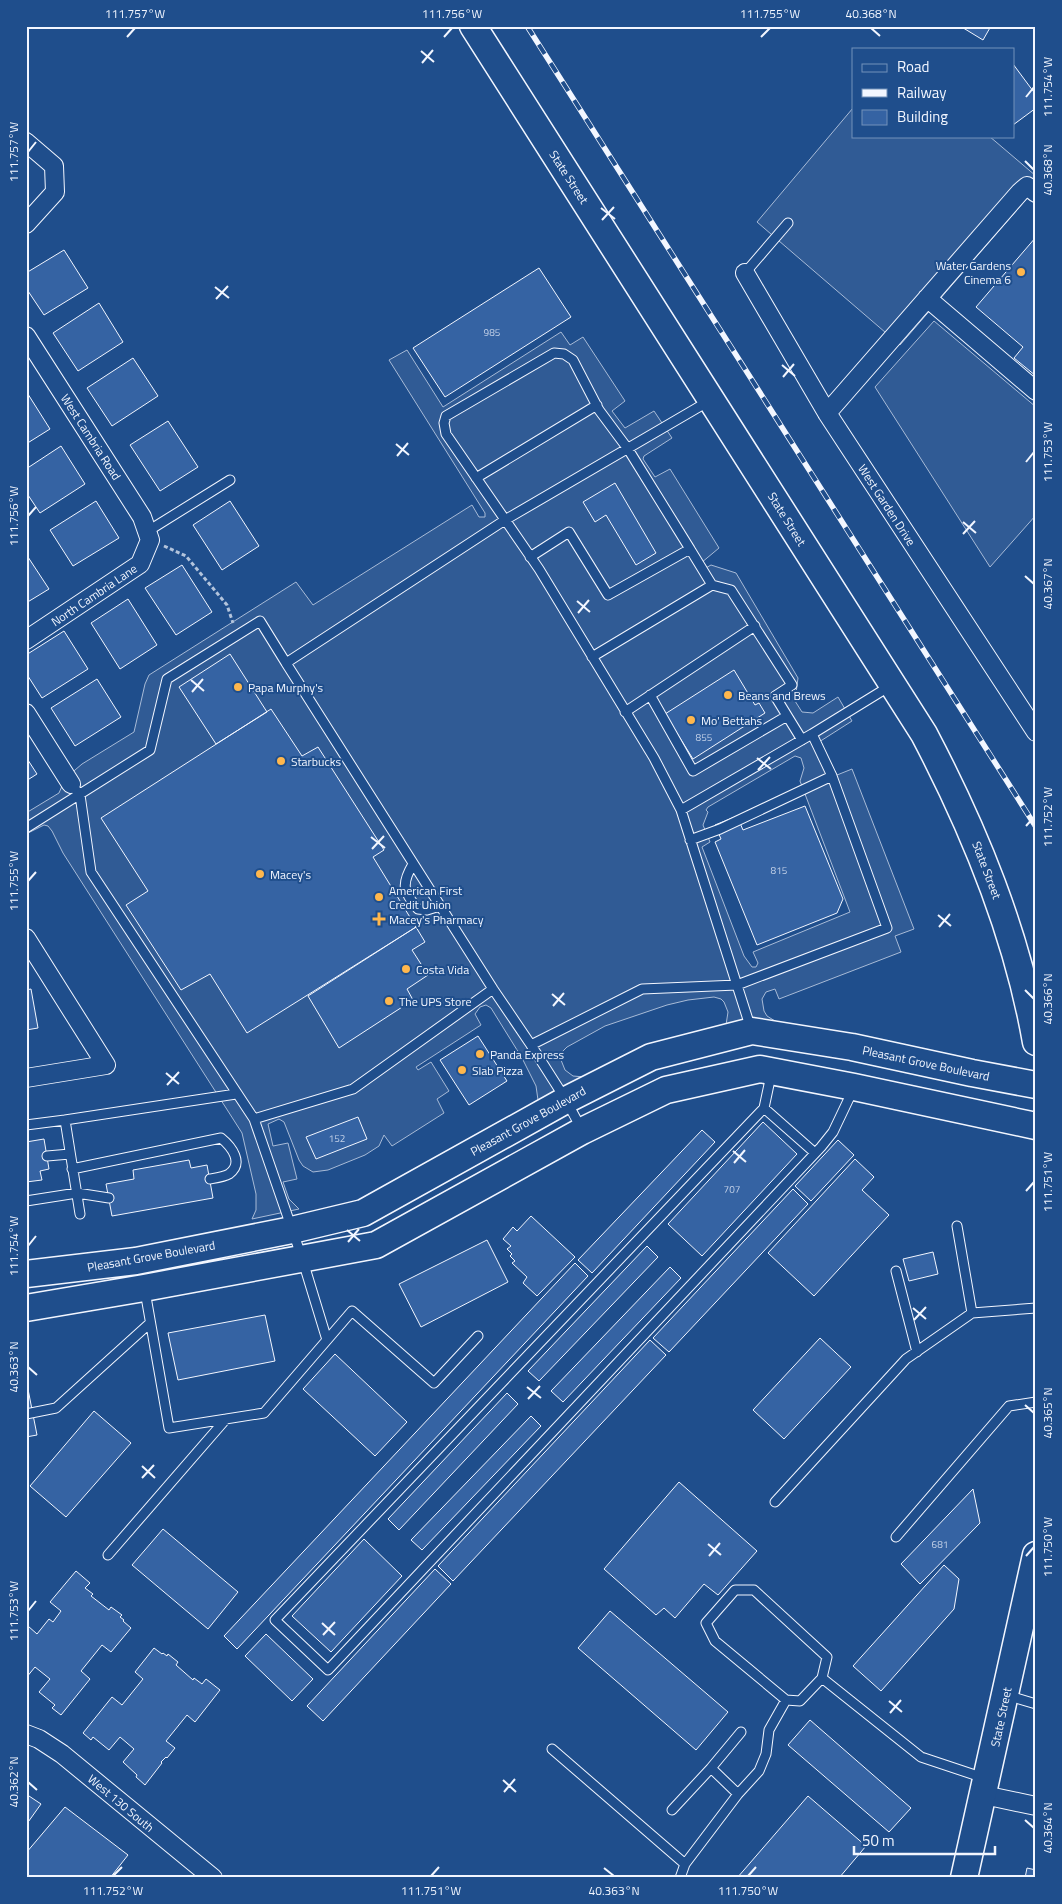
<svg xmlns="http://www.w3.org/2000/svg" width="1062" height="1904" font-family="'Titillium Web',sans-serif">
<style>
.parking{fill:#305b95;stroke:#a8bbd7;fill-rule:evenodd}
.building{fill:#3563a3;stroke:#f2f6ff}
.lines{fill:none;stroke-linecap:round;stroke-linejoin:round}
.lane-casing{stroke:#f2f6ff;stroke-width:11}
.street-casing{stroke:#f2f6ff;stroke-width:20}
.primary-casing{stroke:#f2f6ff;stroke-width:29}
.path{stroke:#b3c4dc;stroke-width:3;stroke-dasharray:4 2.5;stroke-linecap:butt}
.lane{stroke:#1f4e8c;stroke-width:9}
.street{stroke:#1f4e8c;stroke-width:18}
.primary{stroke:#1f4e8c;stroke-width:26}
.rail-casing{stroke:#f2f6ff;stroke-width:5.5}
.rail{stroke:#1f4e8c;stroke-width:4;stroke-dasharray:11;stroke-linecap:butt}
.ticks{fill:none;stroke:#f2f6ff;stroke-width:2}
.poi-dot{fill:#ffb74d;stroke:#1f4e8c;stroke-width:2}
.labels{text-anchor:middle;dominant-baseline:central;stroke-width:4;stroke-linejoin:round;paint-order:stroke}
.number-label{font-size:10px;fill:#c3d1e8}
.street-label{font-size:12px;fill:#f2f6ff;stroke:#1f4e8c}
.poi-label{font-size:12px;fill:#f2f6ff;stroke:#1f4e8c;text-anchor:start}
.neatline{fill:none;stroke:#f2f6ff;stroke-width:2}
.ticks-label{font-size:12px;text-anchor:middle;fill:#f2f6ff}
</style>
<rect width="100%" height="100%" fill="#1f4e8c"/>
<path class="parking" d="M853 108V136H989L1036 176V188L900 345 757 222Z
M934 321 1036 407V515L990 567 875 387Z
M561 332 570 345 583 337 625 401 612 411 625 428 654 411 672 438 644 456 643 459 655 477 670 469 719 548 701 563 704 569 711 565 736 573 798 678 795 701 802 712 813 713 838 697 852 721 819 742 837 775 852 769 914 929 895 936 901 952 779 999 775 989 766 992 762 999 764 1011 767 1016 775 1021 782 1023 726 1025 728 1012 724 1002 721 999 714 997 688 1000 667 1005 605 1026 567 1047 562 1052 561 1060 565 1070 573 1076 585 1077 534 1106 538 1100 536 1086 522 1058 491 1008 486 1005 480 1007 475 1014 481 1025 416 1067 418 1070 431 1062 449 1091 437 1099 444 1113 392 1146 384 1135 379 1146 365 1155 328 1170 313 1172 303 1166 299 1160 284 1122 279 1119 268 1124 273 1146 288 1143 297 1179 283 1182 289 1199 299 1209 252 1219 256 1210V1194L242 1133 63 853 52 831 48 826 44 825 26 834V813L59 793 62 786 61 782 82 764 134 732 145 684 149 675 296 582 313 605 472 505 479 517H485V513L389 360 407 350 443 407ZM795 756 801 758 804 768 800 781 850 912 753 952 758 963 756 967H752L744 956 702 847 710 842 703 825 708 812 706 810 708 807Z"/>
<path class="building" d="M960 26H991L983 40Z
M1013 64 1036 95V108L1013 125Z
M1036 237V376L1014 358 1023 347 976 307Z
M64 250 88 288 44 315 26 288V273Z
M539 268 571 317 445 397 413 348Z
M99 303 123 342 78 371 53 333Z
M133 358 158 396 112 426 87 388Z
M26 391 50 429 26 444Z
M168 421 198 467 160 491 130 445Z
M61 446 85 484 40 513 26 492V469Z
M615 483 656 553 636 565 606 515 595 522 583 502Z
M96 501 119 538 73 566 50 530Z
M230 501 259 546 222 570 193 525Z
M26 554 49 589 26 603Z
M182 565 212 612 176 635 145 588Z
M128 599 157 645 120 669 91 623Z
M64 631 88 669 42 698 26 673V655Z
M230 654 267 712 216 744 179 687Z
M734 670 755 705 759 703 765 713 693 759 665 714Z
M97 679 121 717 75 746 51 708Z
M271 709 302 756 318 747 384 850 373 857 416 927 247 1033 210 974 181 990 126 905 148 891 101 818Z
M26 757 37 774 26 781Z
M805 806 843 899 837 913 757 945 715 842 721 839 715 825 737 816 743 830Z
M416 927 425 942 412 950 428 975 407 989 413 1000 339 1048 308 996Z
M31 989 38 1028 26 1030V990Z
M478 1036 507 1081 469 1105 440 1060Z
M358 1117 367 1139 316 1159 306 1137Z
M763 1122 797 1154 702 1256 668 1224Z
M702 1130 715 1142 592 1273 578 1260Z
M44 1139 49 1169 40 1171 42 1180 26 1182V1142Z
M838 1140 854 1155 811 1201 795 1186Z
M855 1159 874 1177 862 1190 889 1215 814 1296 768 1253Z
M189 1160 191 1168 207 1165 213 1198 112 1216 106 1184 134 1179 133 1170Z
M793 1189 808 1204 669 1352 653 1338Z
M531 1216 575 1257 537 1296 523 1283 527 1277 512 1263 515 1261 510 1256 512 1254 507 1249 511 1246 503 1239 513 1227 517 1231Z
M487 1240 508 1282 421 1327 399 1284Z
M647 1246 658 1257 539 1381 528 1371Z
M933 1252 938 1274 909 1281 903 1259Z
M575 1263 588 1276 237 1649 224 1636Z
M670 1267 681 1278 563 1402 551 1391Z
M265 1315 275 1361 178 1380 168 1333Z
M820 1338 851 1367 784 1439 753 1410Z
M650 1340 666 1355 453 1581 438 1566Z
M335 1354 407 1422 375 1456 303 1389Z
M26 1379 37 1435 26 1437Z
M507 1393 518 1404 399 1530 388 1519Z
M94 1411 131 1443 66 1517 30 1486Z
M531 1416 541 1426 422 1550 411 1540Z
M679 1482 757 1551 718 1595 704 1584 675 1618 664 1608 656 1615 604 1569Z
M973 1489 980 1523 920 1584 901 1564Z
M163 1529 238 1592 208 1629 132 1565Z
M364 1539 402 1576 331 1652 292 1616Z
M944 1565 959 1579 954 1609 881 1691 853 1666Z
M435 1569 451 1584 323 1721 307 1706Z
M76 1571 90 1583 85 1588 93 1594 91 1596 109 1610 111 1607 122 1615 120 1617 124 1620 123 1621 131 1628 111 1652 102 1645 81 1671 90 1679 61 1715 52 1708 55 1705 39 1692 50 1679 35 1667 26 1678V1628L28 1626 37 1634 49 1619 53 1622 61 1611 50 1602Z
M610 1611 728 1712 696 1750 578 1648Z
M266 1634 313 1679 292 1701 245 1656Z
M154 1648 162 1654 163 1653 167 1656 168 1654 178 1662 176 1665 193 1680 194 1678 202 1684 206 1679 220 1690 195 1722 187 1715 166 1741 175 1748 167 1758 166 1757 161 1762 162 1763 145 1785 136 1777 137 1775 123 1762 134 1749 120 1737 109 1750 93 1737 91 1740 83 1733 112 1697 122 1705 143 1679 135 1672Z
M810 1720 911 1808 889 1832 788 1745Z
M26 1794 41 1804 26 1825Z
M808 1796 866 1846 839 1878H737Z
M65 1807 128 1855 110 1878H26V1853Z
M1027 1868 1036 1870V1878H1025Z"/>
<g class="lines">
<g class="lane-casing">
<path id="lane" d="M745 273 788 223
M709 401 505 520 286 663 493 989 531 1045 642 989 737 985 887 928 832 776 812 734
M476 478 597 405
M148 531 230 480
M530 557 569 532 608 595 690 549 628 449 599 410 573 360 564 354 554 353 446 416 444 423 446 434C477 479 508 524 539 569L654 758 681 810 812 734 890 686
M712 585 731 590 792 685 775 696 802 740
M592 657 712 585 690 549
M650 695 693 771 787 716
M625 712 755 626
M71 784 80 795 91 872 254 1119
M681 810 751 1029
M26 828 150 750 167 679 260 621 286 663
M690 840 720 829 832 776
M413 864C401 884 403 892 418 909L427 910 440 906
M531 1045 566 1100 581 1128
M771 1075 764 1108 275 1620 328 1670 821 1147 833 1132 853 1090
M764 1108 815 1153
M26 1125 65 1120
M47 1156 70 1154
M72 1169 221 1138C232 1147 244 1163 229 1174 224 1177 216 1178 210 1179
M26 1201 77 1193 109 1198
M80 1214 65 1120 236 1094
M957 1226 972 1313 1036 1308
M896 1271 917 1352
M145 1291 169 1428 264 1413 352 1311 434 1383 478 1336
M327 1340 302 1258 254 1119 353 1089 493 989
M26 1414 56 1408 150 1323
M775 1502 906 1359 972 1313
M896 1537 1009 1406 1036 1402
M108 1555 226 1419
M822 1678 800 1701 786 1700 715 1641 706 1623 735 1590H754L827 1657 822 1678 921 1757 984 1778
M1006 1695 1036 1704
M552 1749 685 1864 680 1878
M738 1794 711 1768 741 1732
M672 1810 711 1768
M685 1864 738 1794 759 1771 766 1754 769 1730 786 1700"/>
</g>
<g class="street-casing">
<path id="street" d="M26 142 54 166 55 192 26 224
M745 273 827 413 1036 732
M927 298 1036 391
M26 336 142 517 150 540 140 564 26 640
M827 413 1020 192 1027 186 1036 193
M26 713 71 784
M26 938 106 1065 26 1078
M26 1734 39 1739 62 1754 213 1878
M984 1795 1036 1806"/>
</g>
<g class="primary-casing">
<path id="primary" d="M473 26 924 734C975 831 1017 933 1036 1042
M26 1274 136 1261 292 1230 363 1213 566 1100 651 1057 752 1031 852 1047 972 1073 1036 1085
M26 1308 144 1288 376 1245 582 1131 666 1090 760 1069 854 1087 1036 1126
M964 1878 1036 1555"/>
</g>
<path class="path" d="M164 546 186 556 227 605 233 623"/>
<use href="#lane" class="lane"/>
<use href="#street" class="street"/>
<use href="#primary" class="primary"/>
<g class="rail-casing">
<path id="rail" d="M527 26 1036 827"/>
</g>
<use href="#rail" class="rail"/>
</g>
<path class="ticks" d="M871 28 880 36M127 37 135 28M444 37 452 28M761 37 770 28M421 51 434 62M422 63 433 50M1026 97 1034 87M28 152 36 142M1025 161 1034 170M601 208 615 219M602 220 614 207M215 287 229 298M216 299 228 286M782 365 795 376M783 377 794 364M396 444 409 455M397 456 408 443M1026 462 1034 452M28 516 36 507M963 522 976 533M963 534 975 521M1025 576 1034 584M577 601 590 612M578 613 589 600M191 680 204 691M192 692 203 679M757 758 771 769M758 770 770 757M1026 826 1034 817M371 837 385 848M372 849 384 836M28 881 36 872M938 915 951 926M939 927 950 914M1025 990 1034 999M552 994 565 1005M553 1006 564 993M166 1073 179 1084M167 1085 179 1072M733 1151 746 1162M734 1163 745 1150M1026 1191 1034 1182M347 1230 360 1241M348 1242 359 1229M28 1246 36 1236M913 1308 926 1319M914 1320 926 1307M28 1367 37 1375M527 1387 541 1398M528 1399 540 1386M1025 1405 1034 1413M142 1466 155 1478M142 1478 154 1465M708 1544 721 1555M709 1556 720 1543M1026 1556 1034 1547M28 1611 36 1601M322 1623 335 1635M323 1635 335 1622M889 1701 902 1712M890 1713 901 1700M503 1780 516 1792M28 1782 37 1790M504 1792 515 1779M1025 1820 1034 1828M604 1868 614 1876M113 1876 122 1867M431 1876 439 1867M748 1876 756 1867"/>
<g class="poi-dot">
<circle cx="1021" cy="272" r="5"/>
<circle cx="238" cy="687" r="5"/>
<circle cx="728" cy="695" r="5"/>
<circle cx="691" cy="720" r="5"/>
<circle cx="281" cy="761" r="5"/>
<circle cx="260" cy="874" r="5"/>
<circle cx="379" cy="897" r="5"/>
<path d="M376.5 911.5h5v5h5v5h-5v5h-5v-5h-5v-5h5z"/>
<circle cx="406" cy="969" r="5"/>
<circle cx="389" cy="1001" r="5"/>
<circle cx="480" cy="1054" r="5"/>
<circle cx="462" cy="1070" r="5"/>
</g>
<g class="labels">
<g class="number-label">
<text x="492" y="332">985</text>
<text x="704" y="737">855</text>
<text x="779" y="870">815</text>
<text x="337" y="1138">152</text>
<text x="732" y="1189">707</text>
<text x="940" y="1544">681</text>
</g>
<g class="street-label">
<text transform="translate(569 177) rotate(57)">State Street</text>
<text transform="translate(91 437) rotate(57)">West Cambria Road</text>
<text transform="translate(887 505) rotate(57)">West Garden Drive</text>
<text transform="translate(787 519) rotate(58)">State Street</text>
<text transform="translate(94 595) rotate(-34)">North Cambria Lane</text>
<text transform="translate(987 870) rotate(69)">State Street</text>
<text transform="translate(926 1063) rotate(12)">Pleasant Grove Boulevard</text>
<text transform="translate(528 1121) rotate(-29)">Pleasant Grove Boulevard</text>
<text transform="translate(151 1256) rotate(-10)">Pleasant Grove Boulevard</text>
<text transform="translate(1001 1717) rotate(-78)">State Street</text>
<text transform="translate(121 1803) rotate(40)">West 130 South</text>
</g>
<g class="poi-label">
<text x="1011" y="265" text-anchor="end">Water Gardens<tspan x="1011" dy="14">Cinema 6</tspan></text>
<text x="248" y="687">Papa Murphy's</text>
<text x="738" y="695">Beans and Brews</text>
<text x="701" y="720">Mo' Bettahs</text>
<text x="291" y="761">Starbucks</text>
<text x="270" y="874">Macey's</text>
<text x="389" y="890">American First<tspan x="389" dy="14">Credit Union</tspan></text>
<text x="389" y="919">Macey's Pharmacy</text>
<text x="416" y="969">Costa Vida</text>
<text x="399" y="1001">The UPS Store</text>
<text x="490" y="1054">Panda Express</text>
<text x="472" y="1070">Slab Pizza</text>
</g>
</g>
<rect width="1062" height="1904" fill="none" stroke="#1f4e8c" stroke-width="55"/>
<rect x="852" y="48" width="162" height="90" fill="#1f4e8c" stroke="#7391ba"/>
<rect x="862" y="64" width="25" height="8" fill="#1f4e8c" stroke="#7391ba"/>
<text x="897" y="72" font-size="15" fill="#f2f6ff">Road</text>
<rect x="862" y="89" width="25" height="8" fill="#f2f6ff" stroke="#7391ba"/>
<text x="897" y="98" font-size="15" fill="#f2f6ff">Railway</text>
<rect x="862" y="110" width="25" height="15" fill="#3563a3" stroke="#7391ba"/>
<text x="897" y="122" font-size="15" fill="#f2f6ff">Building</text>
<path d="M854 1846v8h141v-8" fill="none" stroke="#f2f6ff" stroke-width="2.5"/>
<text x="862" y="1846" font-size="15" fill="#f2f6ff" stroke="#1f4e8c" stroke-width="4" paint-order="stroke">50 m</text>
<rect x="28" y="28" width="1006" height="1848" class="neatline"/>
<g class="ticks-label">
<text x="135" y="18">111.757°W</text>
<text x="452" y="18">111.756°W</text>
<text x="770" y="18">111.755°W</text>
<text x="871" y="18">40.368°N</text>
<text transform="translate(1048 87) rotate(-90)" y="4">111.754°W</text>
<text transform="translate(14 152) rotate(-90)" y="4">111.757°W</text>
<text transform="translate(1048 170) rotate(-90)" y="4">40.368°N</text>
<text transform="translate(1048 452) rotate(-90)" y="4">111.753°W</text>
<text transform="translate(14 516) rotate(-90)" y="4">111.756°W</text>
<text transform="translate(1048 584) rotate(-90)" y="4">40.367°N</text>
<text transform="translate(1048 817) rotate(-90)" y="4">111.752°W</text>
<text transform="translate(14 881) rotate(-90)" y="4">111.755°W</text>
<text transform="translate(1048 999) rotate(-90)" y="4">40.366°N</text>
<text transform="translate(1048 1182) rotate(-90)" y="4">111.751°W</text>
<text transform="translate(14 1246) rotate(-90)" y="4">111.754°W</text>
<text transform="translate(14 1367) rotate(-90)" y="4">40.363°N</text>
<text transform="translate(1048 1413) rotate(-90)" y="4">40.365°N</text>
<text transform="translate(1048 1547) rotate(-90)" y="4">111.750°W</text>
<text transform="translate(14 1611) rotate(-90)" y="4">111.753°W</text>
<text transform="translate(14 1782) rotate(-90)" y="4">40.362°N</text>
<text transform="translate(1048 1828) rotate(-90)" y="4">40.364°N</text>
<text x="113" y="1895">111.752°W</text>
<text x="431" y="1895">111.751°W</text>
<text x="614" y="1895">40.363°N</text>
<text x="748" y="1895">111.750°W</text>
</g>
</svg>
